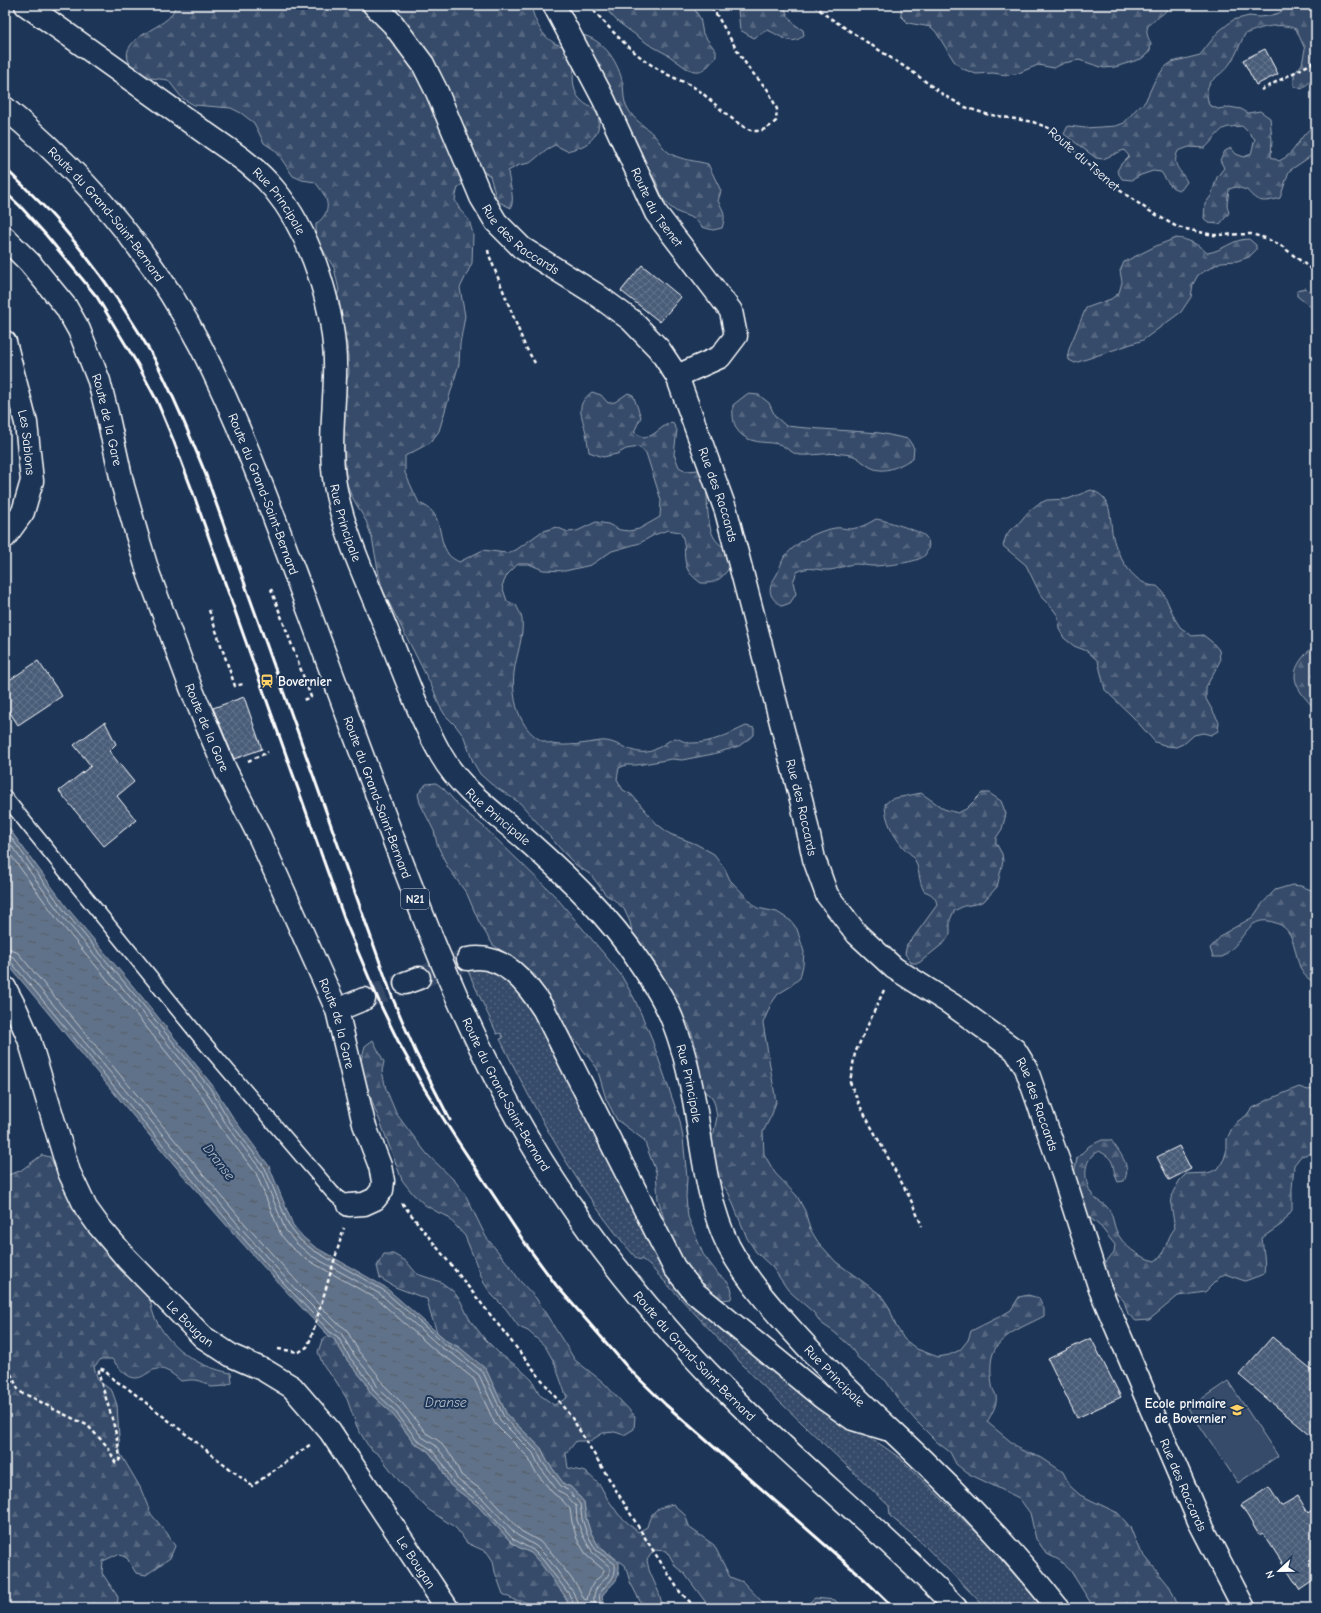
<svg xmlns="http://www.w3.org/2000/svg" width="1321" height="1613" font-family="'Comic Neue',sans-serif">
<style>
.grass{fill:url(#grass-dots);stroke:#9aa5b4}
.forest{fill:url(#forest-firs);stroke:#9aa5b4}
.park{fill:#364b69;stroke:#9aa5b4}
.water{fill:url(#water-ripples);stroke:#a0aab8}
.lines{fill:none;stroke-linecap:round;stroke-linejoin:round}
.shore{stroke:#c0c7d0;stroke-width:1}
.building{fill:url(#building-cross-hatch);stroke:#fff}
.street-tunnel{stroke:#344968;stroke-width:22;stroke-dasharray:22 11;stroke-linecap:butt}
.lane-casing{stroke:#fff;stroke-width:16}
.street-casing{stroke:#fff;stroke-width:25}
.secondary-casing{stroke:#fff;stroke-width:25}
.primary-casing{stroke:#fff;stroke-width:25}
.path{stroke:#fff;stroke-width:2.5;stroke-dasharray:4 3;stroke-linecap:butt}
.lane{stroke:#1d3557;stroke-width:13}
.street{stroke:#1d3557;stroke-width:22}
.secondary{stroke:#1d3557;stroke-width:22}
.primary{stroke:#1d3557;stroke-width:22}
.rail{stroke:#fff;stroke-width:3}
.labels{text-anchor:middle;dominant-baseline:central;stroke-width:4;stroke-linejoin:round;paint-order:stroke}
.shield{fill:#1d3557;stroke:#bbc2cd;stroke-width:1}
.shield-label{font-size:12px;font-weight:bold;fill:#fff}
.street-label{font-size:13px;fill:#fff;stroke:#1d3557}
.poi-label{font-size:13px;font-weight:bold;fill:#fff;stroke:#1d3557;text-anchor:start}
.water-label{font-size:14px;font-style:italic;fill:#b8c0ca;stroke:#1d3557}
</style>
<defs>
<pattern id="grass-dots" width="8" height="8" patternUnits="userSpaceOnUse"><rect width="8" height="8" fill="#364b69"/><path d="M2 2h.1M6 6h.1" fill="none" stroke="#546680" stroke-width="1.8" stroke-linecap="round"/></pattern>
<pattern id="forest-firs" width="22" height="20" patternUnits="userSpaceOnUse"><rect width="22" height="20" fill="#364b69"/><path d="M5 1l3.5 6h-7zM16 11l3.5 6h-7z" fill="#546680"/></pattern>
<pattern id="water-ripples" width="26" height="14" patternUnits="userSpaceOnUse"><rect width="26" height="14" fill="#617289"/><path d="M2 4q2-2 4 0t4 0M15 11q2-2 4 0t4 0" fill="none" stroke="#555d67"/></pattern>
<pattern id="building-cross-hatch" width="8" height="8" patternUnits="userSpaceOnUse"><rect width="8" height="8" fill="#4a5d79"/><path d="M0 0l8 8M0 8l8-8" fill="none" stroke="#65758d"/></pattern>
</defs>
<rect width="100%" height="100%" fill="#1d3557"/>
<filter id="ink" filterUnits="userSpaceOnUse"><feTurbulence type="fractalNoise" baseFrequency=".025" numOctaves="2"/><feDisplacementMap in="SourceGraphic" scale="8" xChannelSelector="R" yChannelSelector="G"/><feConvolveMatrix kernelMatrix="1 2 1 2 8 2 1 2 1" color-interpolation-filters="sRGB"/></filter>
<g filter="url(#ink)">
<path class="grass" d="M491 968 529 998 643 1222 838 1417C858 1431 880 1443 900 1458L987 1543 1043 1608H986L920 1541 890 1516 889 1506 759 1382 650 1266 643 1260 637 1259C580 1194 538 1116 500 1039L503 1038 501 1033 497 1034 467 969Z"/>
<path class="forest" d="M176 5H531C535 25 546 45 568 47L583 35C605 41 619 63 623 85 624 93 623 101 628 109 634 120 645 126 654 135 660 142 664 151 673 155 683 160 697 161 708 164L721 191 718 201C724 211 726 216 722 228L713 230 702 227 695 219 677 212 669 206 663 199 655 179 639 161 593 65 574 68C572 79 573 95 583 102 587 106 591 106 595 111 603 120 598 134 590 141 584 147 574 149 567 151L555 145 547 149 530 163 519 165 508 171C509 184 515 196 511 208L497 201 490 176 483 171 458 187 455 200 460 210 469 220 473 234 472 263 460 288 465 316 460 344 459 364 439 431 430 443 405 456V473L419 503C446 513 435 536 449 555 451 558 456 560 459 562L483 550 506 553 516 550 541 532 556 527 568 532 577 531 596 522 608 524 620 530 629 531 639 529 660 517 661 500 646 453 639 447 626 449 617 454 603 457 589 452C588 445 587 439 586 433 582 414 574 406 592 392L601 395 608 403 615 402 628 393 633 395 641 417 634 432 644 438C655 436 661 426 672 422L677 430 674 454 679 467 686 471 699 470C702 475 705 480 706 485 709 504 704 537 724 547L730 567C721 579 716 584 701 583 697 580 692 576 689 572 681 560 688 543 680 532L668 530 654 535 640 543 612 551 591 565 565 571 543 570 529 564H518L507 575 502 586 507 601 516 605C518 609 521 614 522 619 524 638 516 655 514 673 511 701 521 738 552 744 568 747 585 743 601 741 618 739 634 759 654 750 661 747 667 741 675 738 680 739 687 744 693 743 712 743 729 734 746 726L754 728V735L739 746 713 754 682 760 672 759 637 765H626L619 768 617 779 623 790 632 795 657 824 670 834 696 844 714 854 725 869 730 880 757 908 777 912 791 921 797 929 804 952 803 965 800 978 788 988 778 994 771 1004 763 1023 776 1102 772 1114 763 1132 764 1154 775 1173 797 1196 805 1211 810 1229 818 1242 836 1262 881 1295 889 1307 896 1326 904 1339 917 1349 938 1357 949 1355 960 1350 968 1340 971 1331 1001 1316 1011 1310 1019 1297 1028 1295 1039 1298 1044 1308V1316C1026 1326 997 1335 992 1357 990 1365 991 1377 992 1385 992 1389 995 1392 996 1396 998 1404 991 1415 987 1422L1021 1450 1042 1458 1063 1472 1070 1486 1080 1495 1118 1513 1130 1527 1139 1549 1170 1587 1179 1608H1094L1070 1570 1059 1560 1047 1554 1036 1539 1030 1513 1019 1498 967 1473 956 1464 950 1452 938 1443 916 1421 900 1402 886 1381 858 1358 849 1345 834 1332 821 1323 814 1313 788 1290 773 1268 756 1252 747 1238 729 1194 715 1173 710 1141 714 1132 717 1117 715 1105 712 1097 702 1090 697 1051 689 1025 664 990 659 970 634 939 630 922 624 909 613 899 606 895 591 875 576 865 566 855 520 803 491 784 480 774 473 762 464 737 456 726 445 715 439 705 434 691 383 591 379 575 372 538 366 521 351 495 346 481 341 397 349 373 347 343 340 327 336 297 339 290 334 268 316 238V224C334 210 328 198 315 182L302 180 293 176 276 151 264 143 254 123 241 113 231 108 194 105 182 98 168 80C153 78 139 79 130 64 117 42 153 31 166 20 171 17 174 10 176 5Z
M602 5H692L700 18 703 34 716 51V57L708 66 701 71H694L686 68 668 55 648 44 618 22Z
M735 5H784C787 16 792 24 803 30L804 35C791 48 781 35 767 30L754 38 740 30 738 10Z
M901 5H1169C1166 20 1136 19 1151 43L1150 50 1146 55 1141 59 1115 67 1104 68 1079 60 1064 63 1054 68 1038 65 1016 74 1006 75 993 73 976 74 963 69 954 61 936 32 931 27 908 23 901 16Z
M1291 5H1314C1316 14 1312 19 1316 28V76L1302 89 1294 86V74L1302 64 1305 49 1296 29C1279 22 1262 27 1245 34 1240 43 1237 54 1231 62 1219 81 1201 77 1209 105L1218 109 1229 107 1241 109 1248 113 1260 111 1270 118 1272 140 1271 157 1279 161C1297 153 1296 140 1311 128L1316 132V150L1314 154 1289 171 1280 198C1265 202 1258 204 1247 190L1236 187 1229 189 1227 205 1229 213 1220 224 1208 223 1204 218 1205 204 1211 196 1217 177 1224 168 1220 160 1225 151 1231 148 1236 154 1244 157 1251 154 1255 139 1242 126C1237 127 1230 126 1225 128 1219 130 1211 143 1205 148L1189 147 1178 151C1171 167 1181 169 1187 182L1181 190C1170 190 1167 180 1161 172L1153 171 1141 175 1132 180 1122 179 1117 171 1121 164 1129 156 1124 150 1103 159 1096 158 1064 134 1068 126 1085 128 1116 126 1124 123 1138 107 1145 102 1155 80 1165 67 1172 62 1200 55 1218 32 1233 20 1249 16 1259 17 1268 16 1279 13Z
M1176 238C1188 239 1198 244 1207 253 1223 251 1232 239 1249 239L1256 245V250L1249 257 1237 261 1221 262 1198 275 1193 284 1191 297 1181 312 1143 340 1075 363 1069 360 1068 353 1070 346 1086 308 1111 299 1119 293 1122 282 1120 271 1124 262 1156 246Z
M1306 288 1316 298V311L1297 296V290Z
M747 394 759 395 769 403 775 416 786 426 807 428 880 433 908 439 914 448 913 458C900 466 884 475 870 467 858 460 859 455 843 454 828 452 814 456 800 455 792 454 785 446 778 444 769 442 759 443 751 440 734 434 732 420 733 405Z
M1091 490C1096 492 1103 495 1106 501 1112 512 1110 525 1113 537 1117 556 1135 587 1157 586L1163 592 1175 619 1180 627 1192 636 1203 635 1212 642 1219 650 1220 661 1206 687V699L1219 722 1218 731 1211 735 1203 733 1194 735 1185 743 1176 747 1167 746 1155 742 1133 717 1105 690 1098 661 1087 651 1074 646 1064 638 1059 629 1058 616 1053 609 1042 598 1026 565 1003 546 1006 536 1010 530 1017 525 1029 511 1038 504 1047 500 1068 499Z
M876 519C884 520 920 531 925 536 931 542 929 549 925 555 919 563 882 566 872 566 867 566 862 564 856 564 847 564 839 569 830 570 816 571 810 565 797 572L793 582 796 594 790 603 782 606C768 597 767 589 776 576 780 570 781 561 785 556 797 542 816 531 835 528 840 527 845 529 850 529 860 528 868 524 876 519Z
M1316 644V710C1290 683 1286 671 1316 644Z
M436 783 444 789 461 808 483 826 555 896 605 955 621 975 634 998 650 1034 680 1121 683 1138 687 1178 686 1197 688 1217 703 1254 719 1275 729 1283 732 1291 731 1299 721 1300 707 1295 690 1274 672 1245 658 1199 656 1172 644 1140 617 1120 606 1099 597 1068 551 1009 543 989 535 975 516 960 493 945 479 922 467 894 447 866 437 844 434 831 420 803 418 794 426 784Z
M921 793 944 809 958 813 966 809 982 793H989L1001 801 1006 814 1002 829 996 838V843L1002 854 1003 861 997 887 984 901 976 904 964 906 954 911 950 920V934L945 942 919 963H912L905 954 907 944 913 938 937 905C936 897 932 894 924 891 918 880 920 869 914 858 912 854 906 851 903 847 893 835 885 820 885 804L891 799Z
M1292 885 1301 886 1316 892V982C1288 975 1304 932 1276 923 1249 913 1246 938 1229 951 1227 953 1225 956 1222 957 1220 957 1216 957 1213 957L1210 948 1223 934 1253 917 1262 904 1275 890Z
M373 1040 384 1062 382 1071 386 1089 396 1113 404 1124 427 1154 455 1181 466 1196 486 1237 509 1265 520 1281 536 1298 575 1360 603 1382 635 1416 634 1429 624 1435 615 1432 603 1433 590 1441H576L566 1454 568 1468 586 1472 600 1485 607 1498 619 1515 638 1532 647 1527C652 1509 656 1509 673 1504L685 1515 690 1528 714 1545 730 1577 743 1582 768 1608H710L684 1573 676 1567 667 1551 654 1550 647 1560 649 1570 659 1593 663 1608H641L640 1601 630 1582 625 1565 599 1547 590 1531 586 1518 584 1502 571 1487 564 1484 547 1461 541 1448 507 1415 494 1386 459 1347 448 1342 437 1332 430 1312 427 1299 395 1287 380 1278 377 1266 384 1254H393L406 1261 417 1274 441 1282 453 1291 460 1300 470 1320 484 1338 500 1354 518 1367 532 1380 540 1395 554 1405 567 1398 554 1362 545 1346 528 1331 519 1327 506 1309 492 1295 484 1283 465 1236 447 1216 439 1213 425 1205 413 1194 402 1180 380 1121 375 1110 360 1064 365 1046Z
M1299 1087 1308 1090 1316 1088V1152L1301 1156 1294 1165 1292 1189V1210L1282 1224 1262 1238C1263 1251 1266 1261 1264 1274L1245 1281 1225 1274 1221 1276 1205 1292 1178 1296 1149 1320 1136 1321 1128 1314 1124 1301 1117 1294 1105 1288 1101 1268 1114 1252 1115 1245 1101 1227 1088 1216 1073 1180 1077 1158 1089 1146 1102 1140H1111C1120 1153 1132 1166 1124 1181L1118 1182C1110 1165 1118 1161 1099 1151 1081 1158 1083 1185 1095 1198 1098 1202 1104 1203 1107 1207 1113 1214 1113 1222 1116 1230 1122 1245 1139 1258 1155 1261 1167 1253 1166 1238 1175 1228L1171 1205 1173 1192 1180 1180 1186 1174 1208 1173 1218 1169 1224 1159 1227 1149V1139L1232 1128 1238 1121 1246 1116 1251 1109 1270 1099Z
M42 1155 50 1157C66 1191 85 1224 109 1253 117 1262 124 1273 133 1281 137 1285 145 1288 147 1292 151 1299 151 1309 154 1316 170 1349 196 1366 231 1373L232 1383 225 1386 211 1387C200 1379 195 1379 181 1381 176 1377 171 1372 165 1370 145 1362 141 1399 112 1359H101L94 1367 98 1380 112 1391 117 1405 120 1453 140 1487 151 1514 167 1533 175 1546 170 1558 146 1575 136 1573 127 1558 118 1554 103 1561 102 1573 118 1597 117 1608H5V1176L20 1171Z
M329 1336 334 1339 347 1360 366 1383 370 1393 391 1412 415 1444 428 1451 440 1466 450 1485 477 1505 511 1542 518 1547 531 1553 541 1563 565 1596 570 1608H532L528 1603 521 1601H516L503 1594 495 1572 493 1561 487 1552 467 1543 456 1528 429 1510 400 1482 379 1455 372 1450 367 1444 357 1427 347 1399 334 1378 327 1371 323 1365 318 1352 322 1340Z
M815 1598 835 1600 842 1608H802Z"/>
<path class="park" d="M1228 1381 1278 1456 1238 1483 1188 1408Z"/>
<path class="water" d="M5 823 69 910 142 997 213 1086 234 1119 269 1166 293 1225 303 1237 315 1247 385 1287 448 1342 459 1347 486 1369 507 1415 541 1448 547 1461 564 1484 571 1487 584 1502 586 1518 590 1531 599 1547 619 1562C620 1584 613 1581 602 1596L605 1608H570L565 1596 540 1563 531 1553 518 1547 511 1542 477 1505 450 1485 440 1466 428 1451 415 1444 391 1412 370 1393 366 1383 347 1360 334 1339 329 1336C213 1218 111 1088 5 961Z"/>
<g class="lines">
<path class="shore" d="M5 829 66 913 139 1000 210 1088 230 1122 265 1168 289 1226 300 1240 313 1250 383 1290 446 1345 457 1351 483 1372 504 1417 537 1451 543 1463 561 1486 569 1491 580 1504 582 1519 587 1534 596 1550 615 1564C617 1581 606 1582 599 1595L601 1608
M5 837 62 916 135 1003 206 1091 226 1124 261 1170 285 1229 296 1243 310 1255 380 1294 442 1348 454 1355 479 1375 500 1420 533 1453 539 1466 557 1490 566 1495 576 1506 577 1520 583 1536 593 1553 610 1567C611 1580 596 1582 594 1595 593 1599 595 1604 596 1608
M5 847 57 919 130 1007 201 1095 221 1128 256 1173 281 1235 292 1248 306 1259 377 1299 438 1353 450 1360 474 1379 495 1424 528 1457 534 1470 553 1493 562 1500 570 1509 572 1522 577 1539 587 1556 604 1570C603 1576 598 1577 594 1582 590 1588 588 1593 587 1600L584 1599 578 1587 551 1552 539 1541 521 1531 487 1494 461 1475 453 1458 439 1441 426 1433 402 1403 383 1384 378 1375 359 1352 346 1329 336 1322 301 1286 245 1224 18 953 11 949 5 948
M5 954 10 955 14 958 241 1228 296 1290 333 1327 341 1333 354 1355 373 1378 378 1388 398 1407 422 1437 435 1445 448 1461 457 1479 483 1499 517 1535 536 1546 547 1557 573 1592 578 1602 579 1608
M5 959 10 961C115 1086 216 1215 330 1332L338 1337 350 1358 369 1381 374 1391 394 1410 418 1441 431 1449 443 1464 453 1482 480 1503 513 1539 533 1550 543 1560 569 1594 573 1603 574 1608"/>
</g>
<path class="building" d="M1265 49 1278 74 1256 85 1243 60Z
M642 265 681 297 660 322 621 291Z
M38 661 62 696 18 725 5 705V683Z
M244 697 262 749 234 759 213 708Z
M105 722 116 744 109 751 134 782 117 796 136 820 104 846 59 791 91 766 74 745Z
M1179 1146 1191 1169 1169 1180 1157 1157Z
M1272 1337 1316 1373V1440L1239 1375Z
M1091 1338 1121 1397 1077 1418 1048 1359Z
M1269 1487 1281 1506 1298 1496 1308 1513 1316 1507V1579L1300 1590 1263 1533 1259 1535 1241 1505Z"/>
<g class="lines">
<path class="street-tunnel" d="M419 978 468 959
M364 999 405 983"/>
<g class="lane-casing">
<path id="lane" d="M5 797 202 1040 332 1192 337 1197 349 1205"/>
</g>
<g class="street-casing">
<g id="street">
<path id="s1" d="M26 5C83 45 140 86 197 127 224 147 253 163 274 189 313 236 337 315 335 376 334 415 328 456 337 495 347 540 368 584 385 626 403 669 418 714 441 755 460 789 496 814 525 839 567 876 609 916 640 963 653 982 666 1002 674 1024 687 1058 694 1096 699 1131 705 1170 711 1211 729 1247 743 1273 762 1297 782 1319 817 1359 855 1397 894 1433 953 1488 1008 1544 1058 1608"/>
<path id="s2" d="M554 5 604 100 656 213 731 311 736 336 720 357 677 376"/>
<path id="s3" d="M5 238 30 263 66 307 79 330 99 381 107 413 123 486 137 535 149 575 191 688 226 771 260 838 337 1010 364 1124 380 1166 383 1181 382 1190 375 1199 364 1204 349 1205"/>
<path id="s4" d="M5 342 26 423 32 481 23 512 5 537"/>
<path d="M468 959C503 952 527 983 544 1010L674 1267 694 1292 823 1398 853 1419 886 1429"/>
<path d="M405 983 419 978"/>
<path id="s5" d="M5 988 16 1009 29 1039 69 1172 86 1208 99 1226 127 1259 203 1337 232 1356 264 1370 292 1387 330 1431 447 1608"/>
<path d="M337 1010 364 999"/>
</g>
</g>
<g class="secondary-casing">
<g id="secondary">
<path id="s6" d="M374 5 393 24 423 64 437 92 481 197 496 222 522 248 594 293 631 320 659 349 677 376 726 511 802 803 814 859 827 895 857 934 894 968 951 1004 1015 1050 1026 1068 1063 1174 1100 1289 1199 1521 1244 1608"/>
</g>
</g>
<g class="primary-casing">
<g id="primary">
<path id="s7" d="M5 108C84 174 152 253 200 345 244 431 276 523 310 614 334 679 358 744 382 809 421 914 462 1019 516 1117 575 1223 652 1318 738 1403 809 1473 887 1536 956 1608"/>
</g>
</g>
<path class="path" d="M589 5C610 29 630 52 658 69 671 78 688 82 701 92 712 101 741 130 755 131 765 131 769 127 776 121L777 109 768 90 750 70 738 52 711 5
M814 5 827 16 914 73 945 96 965 107 986 114 1033 122 1054 130 1084 161 1112 185 1148 210 1177 227 1213 235 1251 234 1265 238 1283 247 1316 273
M1261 90 1316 61
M488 250 489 255 525 346 535 363
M271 589 311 697 303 700
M209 610 235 686 243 684
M248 761 268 752
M884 990 855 1053 850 1082 860 1106 910 1198 922 1226
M402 1203 572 1418 647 1541 680 1592 696 1608
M278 1349 299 1352 307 1347 311 1338 344 1228
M5 1370 10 1372 18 1389 23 1394 32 1397 55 1410 87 1425 108 1447 115 1462 117 1463 120 1459C117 1428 107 1404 99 1375V1368L104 1370 114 1380 126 1387 252 1486 311 1444"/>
<use href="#lane" class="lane"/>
<use href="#street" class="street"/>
<use href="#secondary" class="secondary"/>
<use href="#primary" class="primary"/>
<path class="rail" d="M5 168C23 186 42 203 58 222 94 264 127 310 154 358 174 395 190 436 206 475L393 999 416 1053 450 1120
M5 192 20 206 46 235 97 297 138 365 157 401 174 442 192 490 345 921 381 1006 400 1045 424 1088 455 1137 527 1246 556 1285 629 1369 666 1405 865 1580 894 1608"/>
</g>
</g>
<defs>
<g id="station-bare" transform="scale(1.08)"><path d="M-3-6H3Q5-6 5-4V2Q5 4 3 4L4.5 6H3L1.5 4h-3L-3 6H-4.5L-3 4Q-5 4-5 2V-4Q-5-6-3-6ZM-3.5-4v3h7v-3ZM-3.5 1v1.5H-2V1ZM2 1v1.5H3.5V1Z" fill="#ffd166" stroke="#1d3557" stroke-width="2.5" paint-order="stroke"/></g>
<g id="school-bare" transform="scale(1.08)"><path d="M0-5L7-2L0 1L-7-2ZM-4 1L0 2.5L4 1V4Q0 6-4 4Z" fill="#ffd166" stroke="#1d3557" stroke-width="2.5" paint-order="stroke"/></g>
</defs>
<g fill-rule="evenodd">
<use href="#station-bare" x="267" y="681"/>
<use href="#school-bare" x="1237" y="1410"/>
</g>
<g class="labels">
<rect class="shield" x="401" y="889" width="28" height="20" rx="3"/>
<g class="shield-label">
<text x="415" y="899">N21</text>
</g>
<g class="street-label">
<text transform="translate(1084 159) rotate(41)">Route du Tsenet</text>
<text stroke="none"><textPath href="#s1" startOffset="322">Rue Principale</textPath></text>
<text stroke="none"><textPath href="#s2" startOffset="227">Route du Tsenet</textPath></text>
<text stroke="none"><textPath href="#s7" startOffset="147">Route du Grand-Saint-Bernard</textPath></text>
<text stroke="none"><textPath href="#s6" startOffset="281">Rue des Raccards</textPath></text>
<text stroke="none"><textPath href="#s3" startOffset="213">Route de la Gare</textPath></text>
<text stroke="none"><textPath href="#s4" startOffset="103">Les Sablons</textPath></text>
<text stroke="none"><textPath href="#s7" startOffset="471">Route du Grand-Saint-Bernard</textPath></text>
<text stroke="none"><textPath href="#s6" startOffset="617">Rue des Raccards</textPath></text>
<text stroke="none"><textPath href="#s1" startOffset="658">Rue Principale</textPath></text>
<text stroke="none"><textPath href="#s3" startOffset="537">Route de la Gare</textPath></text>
<text stroke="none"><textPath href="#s7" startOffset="795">Route du Grand-Saint-Bernard</textPath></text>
<text stroke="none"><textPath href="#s6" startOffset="941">Rue des Raccards</textPath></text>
<text stroke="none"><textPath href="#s1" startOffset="994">Rue Principale</textPath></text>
<text stroke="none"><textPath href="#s3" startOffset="861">Route de la Gare</textPath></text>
<text stroke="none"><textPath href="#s1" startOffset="1330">Rue Principale</textPath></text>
<text stroke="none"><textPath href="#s7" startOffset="1119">Route du Grand-Saint-Bernard</textPath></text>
<text stroke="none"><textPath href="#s6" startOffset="1337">Rue des Raccards</textPath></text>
<text stroke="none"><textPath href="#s5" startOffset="391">Le Bougan</textPath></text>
<text stroke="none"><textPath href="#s7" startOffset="1443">Route du Grand-Saint-Bernard</textPath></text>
<text stroke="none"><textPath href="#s1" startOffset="1666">Rue Principale</textPath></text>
<text stroke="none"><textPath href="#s6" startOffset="1745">Rue des Raccards</textPath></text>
<text stroke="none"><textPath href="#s5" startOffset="727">Le Bougan</textPath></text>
</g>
<g class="poi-label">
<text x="278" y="681">Bovernier</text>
<text x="1226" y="1403" text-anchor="end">Ecole primaire<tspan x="1226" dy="15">de Bovernier</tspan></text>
</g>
<g class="water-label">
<text transform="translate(219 1162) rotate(52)">Dranse</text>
<text x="446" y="1402">Dranse</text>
</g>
</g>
<rect width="1321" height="1613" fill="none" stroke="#1d3557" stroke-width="20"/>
<rect x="10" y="10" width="1301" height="1593" fill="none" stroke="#fff" stroke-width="1.5" filter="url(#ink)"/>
<g transform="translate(1279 1571) rotate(248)" stroke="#1d3557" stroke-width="3" paint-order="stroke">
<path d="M0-3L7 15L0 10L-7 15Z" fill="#ffffff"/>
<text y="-6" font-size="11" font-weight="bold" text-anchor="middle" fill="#ffffff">N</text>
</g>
</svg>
